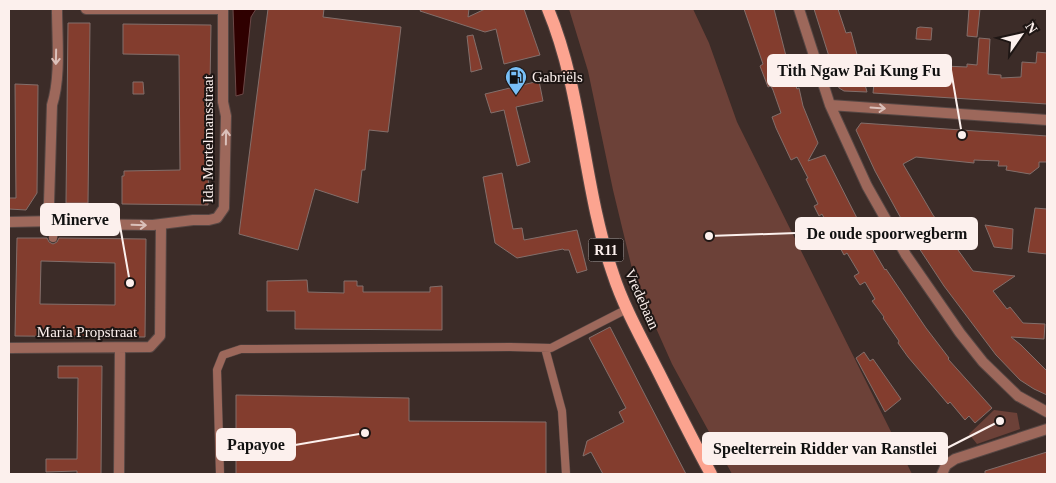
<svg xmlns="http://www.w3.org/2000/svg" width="1056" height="483" font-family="Georgia,serif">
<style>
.green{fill:#6c4138}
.water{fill:#2f0000;stroke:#6c4847}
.building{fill:#833d2e;stroke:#836f6b;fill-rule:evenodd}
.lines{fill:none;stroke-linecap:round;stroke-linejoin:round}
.service-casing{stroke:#574744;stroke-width:9}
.minor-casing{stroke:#574744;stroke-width:12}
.primary-casing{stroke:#574744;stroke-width:14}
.service{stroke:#9d685b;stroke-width:8}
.minor{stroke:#9d685b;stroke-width:10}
.primary{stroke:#fca490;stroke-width:12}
.oneway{stroke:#dbc0ba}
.labels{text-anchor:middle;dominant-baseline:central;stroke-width:4;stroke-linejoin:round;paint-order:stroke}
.shield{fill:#1e1614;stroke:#b9afac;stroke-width:1}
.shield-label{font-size:14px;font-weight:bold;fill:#fcf0ed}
.poi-label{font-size:15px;fill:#fcf0ed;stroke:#1e1614;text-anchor:start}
.street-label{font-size:15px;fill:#fcf0ed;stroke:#1e1614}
.leader{fill:none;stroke:#fcf0ed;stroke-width:2}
.callout-dot{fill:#fcf0ed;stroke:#1e1614;stroke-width:2}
.callout{fill:#fcf0ed;stroke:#fcf0ed;stroke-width:2}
.callout-label{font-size:16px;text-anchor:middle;font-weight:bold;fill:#111}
</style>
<rect width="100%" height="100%" fill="#3c2c28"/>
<path class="green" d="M569 9H693L709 43 737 122 912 474H732L672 364 635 281 613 190 588 71Z
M994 410 1017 413 1020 429 977 444 969 434Z"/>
<path class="water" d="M233 9H256L251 17 243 94 236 96Z"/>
<path class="building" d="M268 9H324L323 17 401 27 388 132 369 130 365 170H362L358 203 315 189 298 250 239 234Z
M421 9H469L468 17 485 9H524L540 55 504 64 496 29 485 32 420 11Z
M744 9H774L786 56 797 89 799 88 803 106 818 143 808 161 825 155 863 230 862 231 885 270 886 269 926 328 949 358 948 359 992 408 975 423 969 416 965 420 950 402 948 404 908 357 898 343 899 341 883 318 884 317 872 301 875 299 865 282 860 285 854 276 859 273 847 253 844 255 822 214 819 216 814 206 818 204 806 179 808 178 797 157 791 160 776 128 772 117 781 113 773 90 771 86 768 87 760 66 763 64Z
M814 9H838L846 33 851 32 867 92 844 91 839 88Z
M969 9H980L977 37 967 36Z
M68 23H90L88 203H66Z
M123 24 211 25 208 205 122 204V176H124V171L180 170 179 55 123 54Z
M920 27 932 28 931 40 916 39 917 28Z
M473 35 482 69 471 72 467 36Z
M979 38 990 39 988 74 1001 75V78L1021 77 1022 62 1036 63 1037 52 1047 53V104L873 93 876 63 967 67V64L977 65Z
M539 81 543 101 516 107 530 162 517 166 504 110 491 113 485 94Z
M133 82H143L144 94H133Z
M15 84 38 85 37 193 26 210 9 209V198H16Z
M861 123 1047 136V162H1039V167L1030 174 1006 170 1007 166H998L999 161 974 160V163L916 157 903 164 933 215 973 271 1015 276 993 291 1007 309 1010 307 1023 323 1045 324 1044 339 1011 337 1021 345 1047 371V395L1034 389 1020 380 996 355 944 286 909 233 875 171 856 130Z
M502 173 513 229 522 228 524 240 577 230 587 270 577 273 569 250H564L563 249 517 258 495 243 483 177Z
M1035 208 1047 209V254L1028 252Z
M985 225 1013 229 1012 249 994 247Z
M17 238H47L49 242 53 244 57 242 59 238 146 239 145 337 15 336ZM41 261 115 263V305L40 304Z
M307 280 308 292 344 293V281H357V286H363V292H430V287L442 286V330L295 329V311H267V281Z
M610 327 646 397 686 474H603L591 452 583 456 587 441 624 422 619 412 626 408 589 338Z
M864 352 870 361 873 359 901 399 885 412 856 358Z
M58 366H102L101 474H77V471L46 472V459H77L78 378H58Z
M236 395 409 398V421L546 422V474H236Z
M1047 452V474H985V471Z"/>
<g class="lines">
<g class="service-casing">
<path id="service" d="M53 238 55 221
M545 348 562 411 566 474
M220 474 217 370 223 355 241 349 510 347 551 348 627 309"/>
</g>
<g class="minor-casing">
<path id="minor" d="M57 9C57 38 61 77 52 105L49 203C49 214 51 220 62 224L153 225 193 220H209L217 218 224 208 226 116 223 102V9
M86 9H223
M799 9 830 105 867 186 906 255 960 333 983 362 1018 396 1047 412
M830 105 1047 120
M9 222 55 221
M9 348 150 347 160 336 161 224
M119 474 120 348
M942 474 946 465 955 459 1047 429"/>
</g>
<g class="primary-casing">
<path id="primary" d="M548 9C583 93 583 188 613 274 624 308 643 341 659 373 676 407 693 441 711 474"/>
</g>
<use href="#service" class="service"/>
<use href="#minor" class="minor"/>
<use href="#primary" class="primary"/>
</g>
<defs><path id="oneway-shaft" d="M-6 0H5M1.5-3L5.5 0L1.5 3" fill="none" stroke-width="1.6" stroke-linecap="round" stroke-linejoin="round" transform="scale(1.25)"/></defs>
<g class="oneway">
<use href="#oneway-shaft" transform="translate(56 57) rotate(91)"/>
<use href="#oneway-shaft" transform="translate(878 108) rotate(4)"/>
<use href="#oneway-shaft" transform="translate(226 137) rotate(-89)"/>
<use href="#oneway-shaft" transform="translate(139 225) rotate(2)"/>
</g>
<defs>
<g id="fuel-pin" transform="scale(1.125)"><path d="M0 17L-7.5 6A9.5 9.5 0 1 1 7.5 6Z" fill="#78bff7" stroke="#1e1614"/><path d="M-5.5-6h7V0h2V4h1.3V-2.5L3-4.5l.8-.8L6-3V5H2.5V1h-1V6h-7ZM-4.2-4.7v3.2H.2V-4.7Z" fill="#111"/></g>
</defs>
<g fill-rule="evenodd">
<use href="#fuel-pin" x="516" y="77"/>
</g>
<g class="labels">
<rect class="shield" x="588.5" y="238.5" width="35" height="23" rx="4"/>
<g class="shield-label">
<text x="606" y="250">R11</text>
</g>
<g class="poi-label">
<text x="532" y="77">Gabriëls</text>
</g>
<g class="street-label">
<text transform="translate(208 139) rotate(-90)">Ida Mortelmansstraat</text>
<text transform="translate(642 299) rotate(66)">Vredebaan</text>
<text x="87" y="332">Maria Propstraat</text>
</g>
</g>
<path class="leader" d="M962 135L951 70M130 283L119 220M709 236L796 233M365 433L295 445M1000 421L947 448"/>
<g class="callout-dot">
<circle cx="962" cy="135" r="5"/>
<circle cx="130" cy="283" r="5"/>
<circle cx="709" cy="236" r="5"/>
<circle cx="365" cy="433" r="5"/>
<circle cx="1000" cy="421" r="5"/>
</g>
<g class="callout">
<rect x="768" y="55" width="183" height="31" rx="5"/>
<rect x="41" y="204" width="78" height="31" rx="5"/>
<rect x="796" y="218" width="181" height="31" rx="5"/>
<rect x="217" y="429" width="78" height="31" rx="5"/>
<rect x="703" y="433" width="244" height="31" rx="5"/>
</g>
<g class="callout-label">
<text x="859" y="76">Tith Ngaw Pai Kung Fu</text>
<text x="80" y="225">Minerve</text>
<text x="887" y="239">De oude spoorwegberm</text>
<text x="256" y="450">Papayoe</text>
<text x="825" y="454">Speelterrein Ridder van Ranstlei</text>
</g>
<rect width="1056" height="483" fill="none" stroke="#fcf0ed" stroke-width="20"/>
<g transform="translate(1021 35) rotate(56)" stroke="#1e1614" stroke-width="4" paint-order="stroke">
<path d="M0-4L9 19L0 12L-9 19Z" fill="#fcf0ed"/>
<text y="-8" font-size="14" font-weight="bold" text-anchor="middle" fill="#fcf0ed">N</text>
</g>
</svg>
